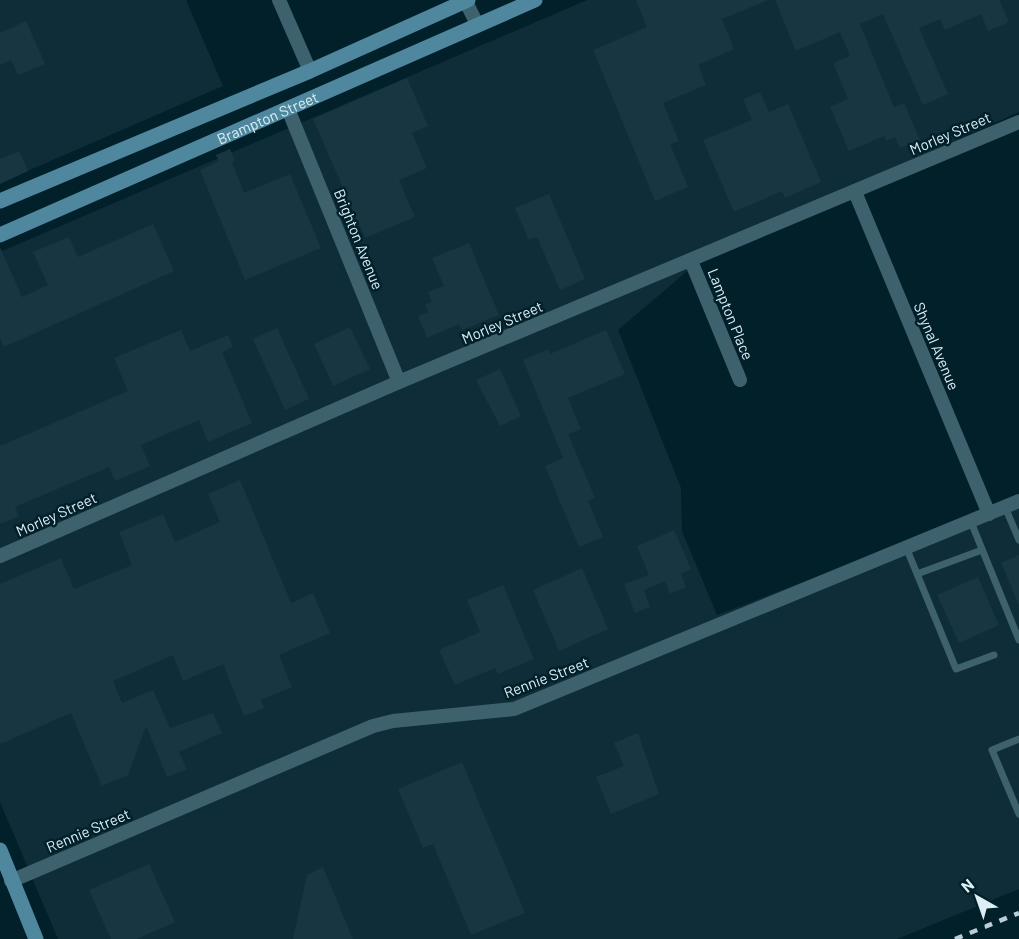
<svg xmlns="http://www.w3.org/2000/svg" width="1019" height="939" font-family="Barlow,sans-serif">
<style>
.built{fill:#0e2d38}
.building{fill:#173641}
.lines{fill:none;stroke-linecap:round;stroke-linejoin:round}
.lane{stroke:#3e616e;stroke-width:7}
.street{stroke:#3e616e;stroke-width:14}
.secondary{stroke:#4f889e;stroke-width:15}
.rail{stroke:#b9cdd4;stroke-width:4.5;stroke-dasharray:8 8;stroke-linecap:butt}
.labels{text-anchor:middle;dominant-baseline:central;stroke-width:5;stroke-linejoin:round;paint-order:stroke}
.street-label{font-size:15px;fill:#ddeff6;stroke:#01202a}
</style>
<rect width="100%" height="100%" fill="#01202a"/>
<path class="built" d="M0 0H186L223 86 0 183Z
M587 0H1019V112L712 250 618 330 681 488 682 531 717 615 1019 499V889L897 939H58L0 802V252Z"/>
<path class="building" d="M636 0H768L722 19 734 49 698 65 706 85 663 103 679 141 670 144 688 187 655 201 593 50 647 27Z
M775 0H999L1009 22 988 31 981 14 945 30 940 19 919 28 948 94 923 105 883 14 860 24 894 107 904 103 920 140 900 148 895 137 886 141 884 136 849 151 830 107 848 99 833 63 850 56 840 32 796 51Z
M26 21 45 64 18 75 11 60 0 65V33Z
M407 78 428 126 412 133 427 168 399 180 415 217 365 238 313 119Z
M760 92 769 112 788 104 821 182 785 198 782 191 734 212 703 140 752 120 743 99Z
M230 149 235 161 232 162 244 193 290 174 321 248 245 280 200 170 219 161 216 155Z
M19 151 28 171 0 184V159Z
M549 194 585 279 560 290 537 237 529 240 515 208Z
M153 224 174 271 4 347 0 337V247L22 297 48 285 33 252 69 237 78 257Z
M469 243 499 315 462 330 459 324 427 338 418 316 428 312 425 305 432 302 428 292 444 286 432 258Z
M350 327 370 369 333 386 314 344Z
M277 328 309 399 285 410 253 339Z
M181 330 190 351 228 335 233 347 222 352 252 423 208 442 199 420 141 445 150 466 115 481 109 467 15 507 19 516 0 524V446L128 391 114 358Z
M606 330 625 374 568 398 581 429 568 434 595 498 588 501 603 537 579 547 545 466 563 458 523 360 548 349 550 354Z
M500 369 521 416 500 426 476 380Z
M240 480 291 603 313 593 330 633 279 655 292 687 261 700 264 708 244 716 223 664 183 681 173 655 113 681 122 703 153 690 170 728 213 713 222 733 179 752 187 769 167 777 146 726 128 775 102 786 71 713 0 744V584L61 558 74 589 132 565 119 532 163 514 175 542 220 522 208 494Z
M674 530 691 569 681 574 686 587 670 594 665 581 644 590 650 607 635 613 624 584 649 575 637 546Z
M1019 555V605L1001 563Z
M582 568 608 629 559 651 533 590Z
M978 577 999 625 959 643 937 595Z
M503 585 534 659 498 674 495 668 455 685 439 650 480 632 467 600Z
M638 733 659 794 611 814 596 777 624 766 614 743Z
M462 762 525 913 471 935 433 844 423 848 398 789Z
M149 864 175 922 137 939H111L89 890Z
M323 867 353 939H293L307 875Z"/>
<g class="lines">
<path class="lane" d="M1005 507 1019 540
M971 522 1019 640
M906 547 956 669 994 655
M917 574 982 550
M1019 739 992 750 1019 814"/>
<path class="street" d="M279 0 310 71
M465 0 477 24
M288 109 399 382
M855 192 989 514
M691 261 740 380
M0 556 399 382 1019 122
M11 881 373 726 393 721 514 709 1019 501"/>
<g class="secondary">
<path d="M0 201 310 71 468 0"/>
<path id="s1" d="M0 235 535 0"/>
<path d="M0 850 36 939"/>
</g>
<path class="rail" d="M955 939 1019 913"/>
</g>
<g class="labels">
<g class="street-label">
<text stroke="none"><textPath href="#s1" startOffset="292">Brampton Street</textPath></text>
<text transform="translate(950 133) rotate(-23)">Morley Street</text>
<text transform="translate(359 239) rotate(68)">Brighton Avenue</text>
<text transform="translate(731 314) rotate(68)">Lampton Place</text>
<text transform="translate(502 322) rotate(-23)">Morley Street</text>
<text transform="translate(937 346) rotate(67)">Shynal Avenue</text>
<text transform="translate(56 514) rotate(-24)">Morley Street</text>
<text transform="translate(546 677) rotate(-21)">Rennie Street</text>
<text transform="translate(88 830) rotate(-23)">Rennie Street</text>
</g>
</g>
<g transform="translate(977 897) rotate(320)" stroke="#01202a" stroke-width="4.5" paint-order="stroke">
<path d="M0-4.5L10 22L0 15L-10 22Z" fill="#ddeff6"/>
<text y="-9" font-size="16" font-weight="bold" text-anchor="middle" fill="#ddeff6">N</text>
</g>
</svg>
